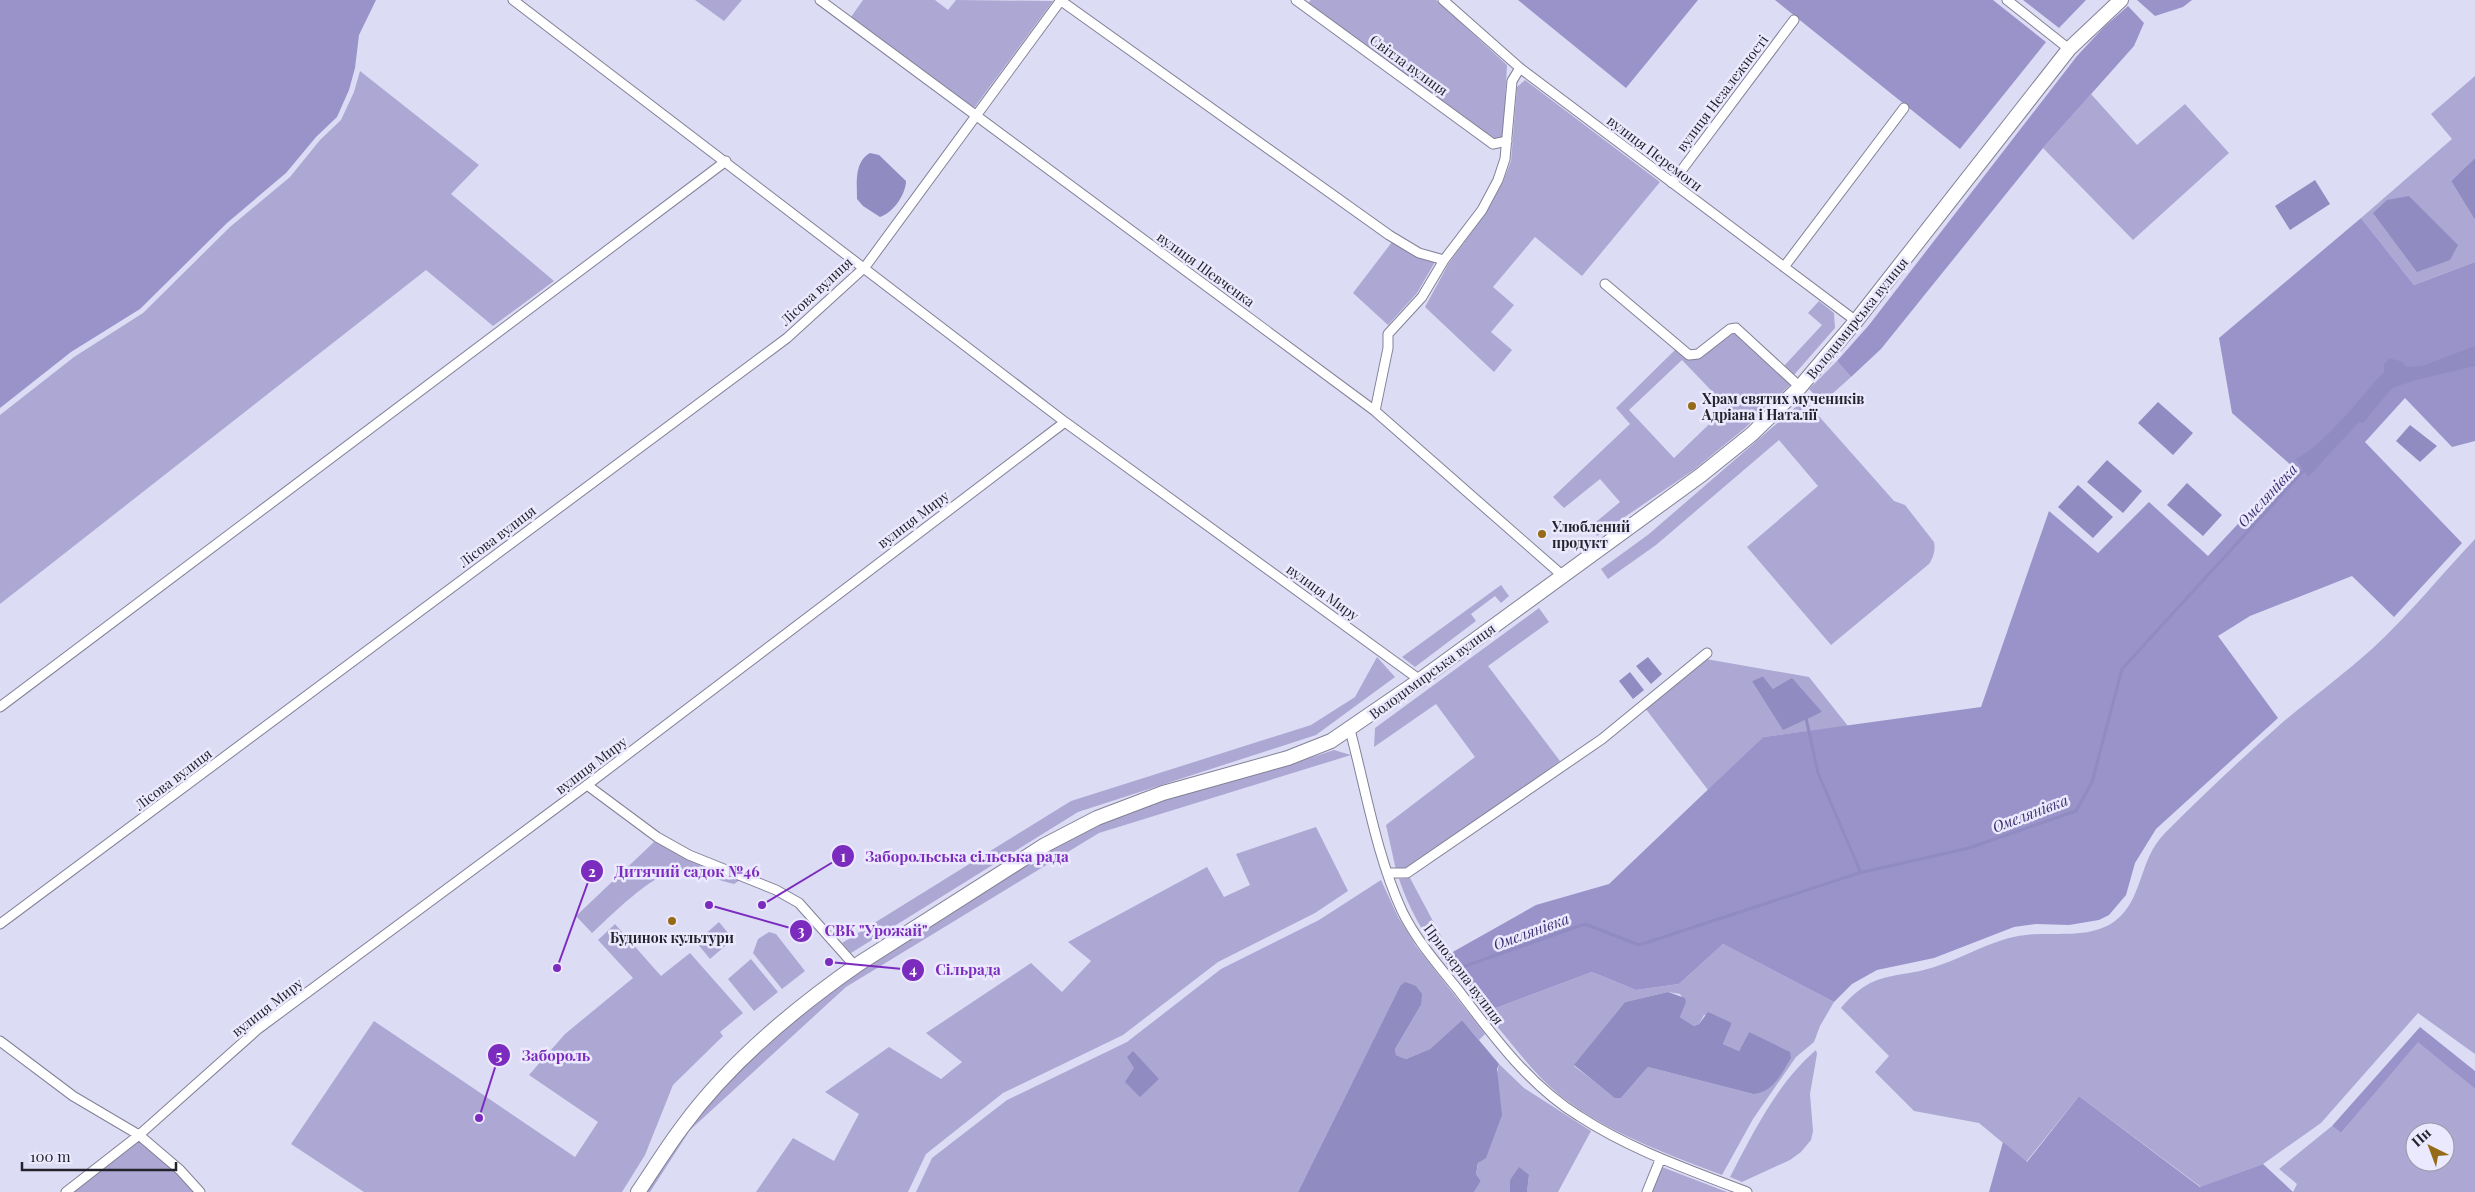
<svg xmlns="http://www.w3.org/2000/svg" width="2475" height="1192" font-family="'Playfair Display',serif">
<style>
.green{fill:#aca8d3;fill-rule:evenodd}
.forest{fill:#9993ca}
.water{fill:#908bc0}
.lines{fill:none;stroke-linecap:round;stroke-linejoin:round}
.stream{stroke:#908bc0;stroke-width:3}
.street-casing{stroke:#828197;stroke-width:11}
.primary-casing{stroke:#828197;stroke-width:16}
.street{stroke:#fff;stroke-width:9}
.primary{stroke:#fff;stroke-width:14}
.poi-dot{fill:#956b17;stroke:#ebe9fe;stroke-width:2}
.labels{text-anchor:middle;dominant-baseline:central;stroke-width:5;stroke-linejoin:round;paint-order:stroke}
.street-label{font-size:14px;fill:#24232c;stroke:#ebe9fe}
.poi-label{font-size:14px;font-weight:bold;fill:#24232c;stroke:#ebe9fe;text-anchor:start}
.water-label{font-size:15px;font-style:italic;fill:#3c2e70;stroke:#ebe9fe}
.leader{fill:none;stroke:#7b2cbf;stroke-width:2}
.callout-dot{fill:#7b2cbf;stroke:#ebe9fe;stroke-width:2}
.mark-label{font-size:15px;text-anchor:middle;font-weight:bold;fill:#fff}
.callout-label{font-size:15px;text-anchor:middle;font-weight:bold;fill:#7b2cbf;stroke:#ebe9fe;stroke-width:5;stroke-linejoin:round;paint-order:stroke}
</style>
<rect width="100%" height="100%" fill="#dddcf5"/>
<path class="green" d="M695 0H742L724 21Z
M863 0H935L948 10 956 0 1053 1 974 108 851 17Z
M1311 0H1436L1507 65 1503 137 1494 139 1308 3Z
M360 71 479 165 451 194 554 281 493 326 426 270 0 604V415L74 357 143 313 230 227 290 177 320 140 341 120 354 92Z
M2475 76V158L2451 181 2475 220V262L2414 285 2361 218 2452 139 2431 114Z
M1525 80 1660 182 1582 276 1535 237 1493 287 1514 305 1491 332 1512 350 1494 372 1425 307 1449 263 1486 213 1503 182 1511 161 1517 87Z
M2091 94 2137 145 2185 104 2229 153 2133 240 2043 148Z
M1392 242 1418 257 1435 262 1417 293 1388 325 1353 293Z
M1819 301 1834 313 1835 328 1793 376 1783 367 1822 325 1808 313Z
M1735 332 1790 385 1745 428 1695 469 1597 536 1590 527 1620 502 1600 479 1564 508 1553 497 1630 424 1616 408 1676 349 1688 359H1699ZM1682 360 1727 407 1674 458 1629 410Z
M1837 361 1851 377 1822 403 1809 389Z
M1809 405 1894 501 1905 505 1934 542C1936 550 1933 558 1929 564L1831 645 1747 547 1818 486 1779 440 1656 545 1608 579 1601 569 1649 534 1797 406Z
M2475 539V1054L2418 1013 2321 1123 2263 1164 2201 1187 2079 1096 2026 1162 1979 1123 1914 1111 1875 1072 1889 1056 1841 1008C1876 967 1896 981 1940 965 1966 956 1991 941 2018 936 2048 930 2088 941 2115 921 2144 899 2138 860 2165 833 2203 795 2243 757 2283 722 2313 697 2344 674 2373 648 2409 615 2441 575 2475 539Z
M1501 585 1509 596 1501 603 1495 596 1471 614 1476 621 1415 667 1402 657Z
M1539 608 1549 622 1488 666 1560 761 1407 870H1396L1386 825 1475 757 1436 704 1374 747 1375 728Z
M1377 657 1395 677 1316 735 1078 812 851 953 842 943 1071 801 1311 725 1355 697Z
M1706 659 1809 677 1848 726 1763 737 1708 790 1645 708ZM1763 676 1773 689 1822 712 1806 718 1752 681Z
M1334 750 1351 755 1099 833 846 987 690 1130 650 1192H644L687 1127 712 1097 766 1043 842 980 1049 851 1100 822 1165 798 1270 771Z
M1316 827 1348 891 1315 913 1218 962 1123 1035 1003 1093 926 1154 908 1192H756L793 1138 834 1161 859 1114 825 1092 889 1047 941 1079 962 1062 926 1033 1031 963 1062 992 1091 961 1068 942 1207 867 1224 897 1250 885 1236 854Z
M655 841 687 859 740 880 734 884C715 879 695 871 676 872 652 873 610 917 592 933L576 916Z
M1410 878 1450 953 1442 958C1423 933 1409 909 1399 879Z
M1381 880 1398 917 1416 946 1485 1034 1479 1040 1462 1020 1430 1049 1406 1059 1396 1055 1395 1049 1421 1005 1400 986 1298 1192H916L932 1158 1007 1100 1127 1042 1221 969 1319 920Z
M719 922 733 939 710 959 696 942Z
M615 924 661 976 690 953 743 1013 720 1032 723 1036 673 1085 645 1155 622 1192H364L291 1144 374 1021 575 1157 598 1122 529 1075 565 1034 633 978 598 940Z
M769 932 776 934 805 971 782 989 753 953 758 939Z
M1723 944 1834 1002 1820 1026 1814 1042 1796 1057 1753 1119 1722 1175C1662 1152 1588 1126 1542 1079 1522 1058 1504 1034 1485 1012L1592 972 1636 990 1679 984ZM1668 992 1680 994 1686 1003 1680 1017 1694 1026 1699 1024 1704 1015 1732 1023 1723 1044 1739 1051 1749 1032 1753 1094 1648 1067 1621 1098 1615 1097 1574 1066 1625 1002Z
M751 959 778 992 754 1011 728 979Z
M2418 1041 2475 1089V1192H2293L2297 1184 2279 1169 2332 1126 2341 1133ZM2415 1132H2445V1162H2415Z
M1816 1050 1817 1054 1810 1094 1813 1131 1811 1140 1801 1152 1790 1160 1742 1182 1730 1177C1753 1133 1778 1082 1816 1050Z
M1499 1064 1524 1088 1591 1131 1558 1192H1527L1529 1175 1510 1180V1192H1474L1481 1181 1476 1174Z
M139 1141 177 1173 194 1192H71Z
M1662 1167 1727 1192H1652Z"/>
<path class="forest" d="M0 0H376L359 35 355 68 349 90 337 117 316 137 286 173 227 223 140 309 71 352 0 408Z
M1518 0H1698L1626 88Z
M1775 0H1993L2046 42 1960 149Z
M2023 0H2086L2059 28Z
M2137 0H2192L2183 7 2155 16Z
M2128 6 2144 23 2134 46 2043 148 1881 349 1851 377 1837 361 1869 325 2077 56 2103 28Z
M2361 218 2414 285 2475 262V441L2452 447 2405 398 2365 442 2462 543 2394 617 2352 576 2250 616 2218 636 2278 718 2156 829 2135 863 2126 895 2109 915 2099 920 2069 925 2036 924 2014 927 1934 958 1877 970 1852 984 1834 1002 1723 944 1679 984 1636 990 1592 972 1485 1012 1442 958 1536 905 1609 884 1763 737 1981 707 2049 511 2098 553 2149 502 2208 556 2292 466 2232 413 2219 338Z
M2420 1027 2475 1071V1089L2418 1042 2341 1133 2332 1126Z
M2079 1096 2200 1187 2263 1164 2293 1192H1989L2003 1142 2027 1162Z"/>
<path class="water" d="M870 153 879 155 906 181C906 194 893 213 880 217L863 206 857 199C857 183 854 162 870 153Z
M2475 158V220L2451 181Z
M2315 180 2330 204 2290 230 2275 206Z
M2409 196 2458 245 2450 260 2417 272 2373 213 2387 200Z
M2475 346V366L2416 380 2392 388 2363 423 2359 422 2308 477 2296 459C2328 442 2358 399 2384 372V365L2389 358 2403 362 2406 367 2422 366Z
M2158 402 2193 433 2173 455 2138 423Z
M2410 425 2437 446 2420 462 2396 441Z
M2107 460 2142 491 2123 513 2087 482Z
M2187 483 2222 515 2203 536 2167 505Z
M2078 485 2113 517 2093 538 2058 507Z
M1648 657 1662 674 1651 684 1636 666Z
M1630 672 1644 690 1633 699 1619 681Z
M1763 676 1773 689 1792 678 1822 712 1783 730 1752 681Z
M1405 982 1416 986 1422 994 1421 1005 1395 1049 1396 1055 1406 1059 1430 1049 1462 1020 1499 1064 1497 1069 1502 1115 1486 1158 1478 1163 1476 1174 1481 1181 1474 1192H1298L1400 986Z
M1668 992 1685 998 1686 1003 1680 1017 1694 1026 1699 1024 1708 1012 1732 1023 1723 1044 1739 1051 1749 1032 1790 1052 1791 1058C1781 1074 1774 1092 1753 1094L1648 1067 1621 1098H1615L1574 1065 1625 1002Z
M1133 1051 1159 1079 1140 1097 1125 1082 1134 1068 1127 1057Z
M1519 1167 1529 1175 1527 1192H1510V1180Z"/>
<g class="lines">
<path class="stream" d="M1806 718 1818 773 1861 873
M1451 971 1585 924 1639 945 1859 873 1969 848 2076 811 2092 782 2122 669 2305 469"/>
<g class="street-casing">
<path id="street" d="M513 0 1065 422 1420 680
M820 0 1375 411 1563 576
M1060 0 1389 235 1419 253 1444 260
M1296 0 1493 144 1507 141
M1443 0 1520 68 1856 321
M2007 0 2069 49
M1672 183 1794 20
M1784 267 1904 108
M1605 284 1689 355 1698 354 1730 329 1736 328 1800 387
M1375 411 1388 348V334L1422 297 1444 260 1482 210 1498 180 1505 159 1512 81 1520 68
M0 707 726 161
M1350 730C1366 790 1376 854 1402 911 1416 940 1439 966 1459 991 1493 1036 1530 1086 1579 1116 1631 1150 1690 1170 1747 1192
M587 785 657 837 689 855 776 890 799 903 855 966
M1387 873H1407L1602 739 1707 653
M0 924 787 338 865 267 1061 0
M0 1041 73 1096 139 1135 180 1170 200 1192
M66 1192 139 1135 258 1029 587 785 1065 422
M1647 1192 1660 1160"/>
</g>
<g class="primary-casing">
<path id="primary" d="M638 1192C653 1170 667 1147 683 1126 730 1062 795 1008 860 963L1045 845 1097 818 1163 793 1288 758 1331 741 1420 680 1701 475 1752 434 1800 387 1856 321 2069 49 2121 0"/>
</g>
<use href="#street" class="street"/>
<use href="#primary" class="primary"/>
</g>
<g class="poi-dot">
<circle cx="1692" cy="406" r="5"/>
<circle cx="1542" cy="534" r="5"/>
<circle cx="672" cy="921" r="5"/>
</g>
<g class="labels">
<g class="street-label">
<text transform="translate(1409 65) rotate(36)">Світла вулиця</text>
<text transform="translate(1722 93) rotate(-53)">вулиця Незалежності</text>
<text transform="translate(1655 153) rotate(37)">вулиця Перемоги</text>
<text transform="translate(1206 269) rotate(36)">вулиця Шевченка</text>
<text transform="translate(816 291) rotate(-43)">Лісова вулиця</text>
<text transform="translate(1857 318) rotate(-51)">Володимирська вулиця</text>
<text transform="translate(913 519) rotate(-37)">вулиця Миру</text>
<text transform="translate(497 536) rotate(-37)">Лісова вулиця</text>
<text transform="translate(1323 592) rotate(36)">вулиця Миру</text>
<text transform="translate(1432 671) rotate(-36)">Володимирська вулиця</text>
<text transform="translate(591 765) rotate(-37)">вулиця Миру</text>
<text transform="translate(173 779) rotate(-37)">Лісова вулиця</text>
<text transform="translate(1464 974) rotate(53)">Приозерна вулиця</text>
<text transform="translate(267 1007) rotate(-38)">вулиця Миру</text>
</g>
<g class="poi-label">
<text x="1702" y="398">Храм святих мучеників<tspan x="1702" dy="16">Адріана і Наталії</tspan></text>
<text x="1552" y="526">Улюблений<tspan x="1552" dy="16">продукт</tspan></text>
<text x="672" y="937" text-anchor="middle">Будинок культури</text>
</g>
<g class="water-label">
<text transform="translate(2267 495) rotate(-47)">Омелянівка</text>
<text transform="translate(2030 813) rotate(-21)">Омелянівка</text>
<text transform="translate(1531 931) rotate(-20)">Омелянівка</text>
</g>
</g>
<path class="leader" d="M762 905L843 856M557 968L592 871M709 905L801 931M829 962L913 970M479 1118L499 1055"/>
<g class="callout-dot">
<circle cx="762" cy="905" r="5"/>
<circle cx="557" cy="968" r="5"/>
<circle cx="709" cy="905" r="5"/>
<circle cx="829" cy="962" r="5"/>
<circle cx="479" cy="1118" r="5"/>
<circle cx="843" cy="856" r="12"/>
<circle cx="592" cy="871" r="12"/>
<circle cx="801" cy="931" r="12"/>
<circle cx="913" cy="970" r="12"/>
<circle cx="499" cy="1055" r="12"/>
</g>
<g class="mark-label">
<text x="843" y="862">1</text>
<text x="592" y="877">2</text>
<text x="801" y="936">3</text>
<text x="913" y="975">4</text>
<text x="499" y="1061">5</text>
</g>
<g class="callout-label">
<text x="967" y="862">Заборольська сільська рада</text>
<text x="687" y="877">Дитячий садок №46</text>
<text x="876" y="936">СВК "Урожай"</text>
<text x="968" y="975">Сільрада</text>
<text x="556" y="1061">Забороль</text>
</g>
<g transform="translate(2430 1147) rotate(318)"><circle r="24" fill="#ebe9fe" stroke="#9b9aaa"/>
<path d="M0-4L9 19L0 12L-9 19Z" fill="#956b17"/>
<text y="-8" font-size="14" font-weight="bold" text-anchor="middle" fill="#24232c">Пн</text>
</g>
<path d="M22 1162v8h154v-8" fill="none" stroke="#24232c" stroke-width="2.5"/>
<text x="30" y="1162" font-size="15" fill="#24232c" stroke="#ebe9fe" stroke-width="4" paint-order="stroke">100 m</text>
</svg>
